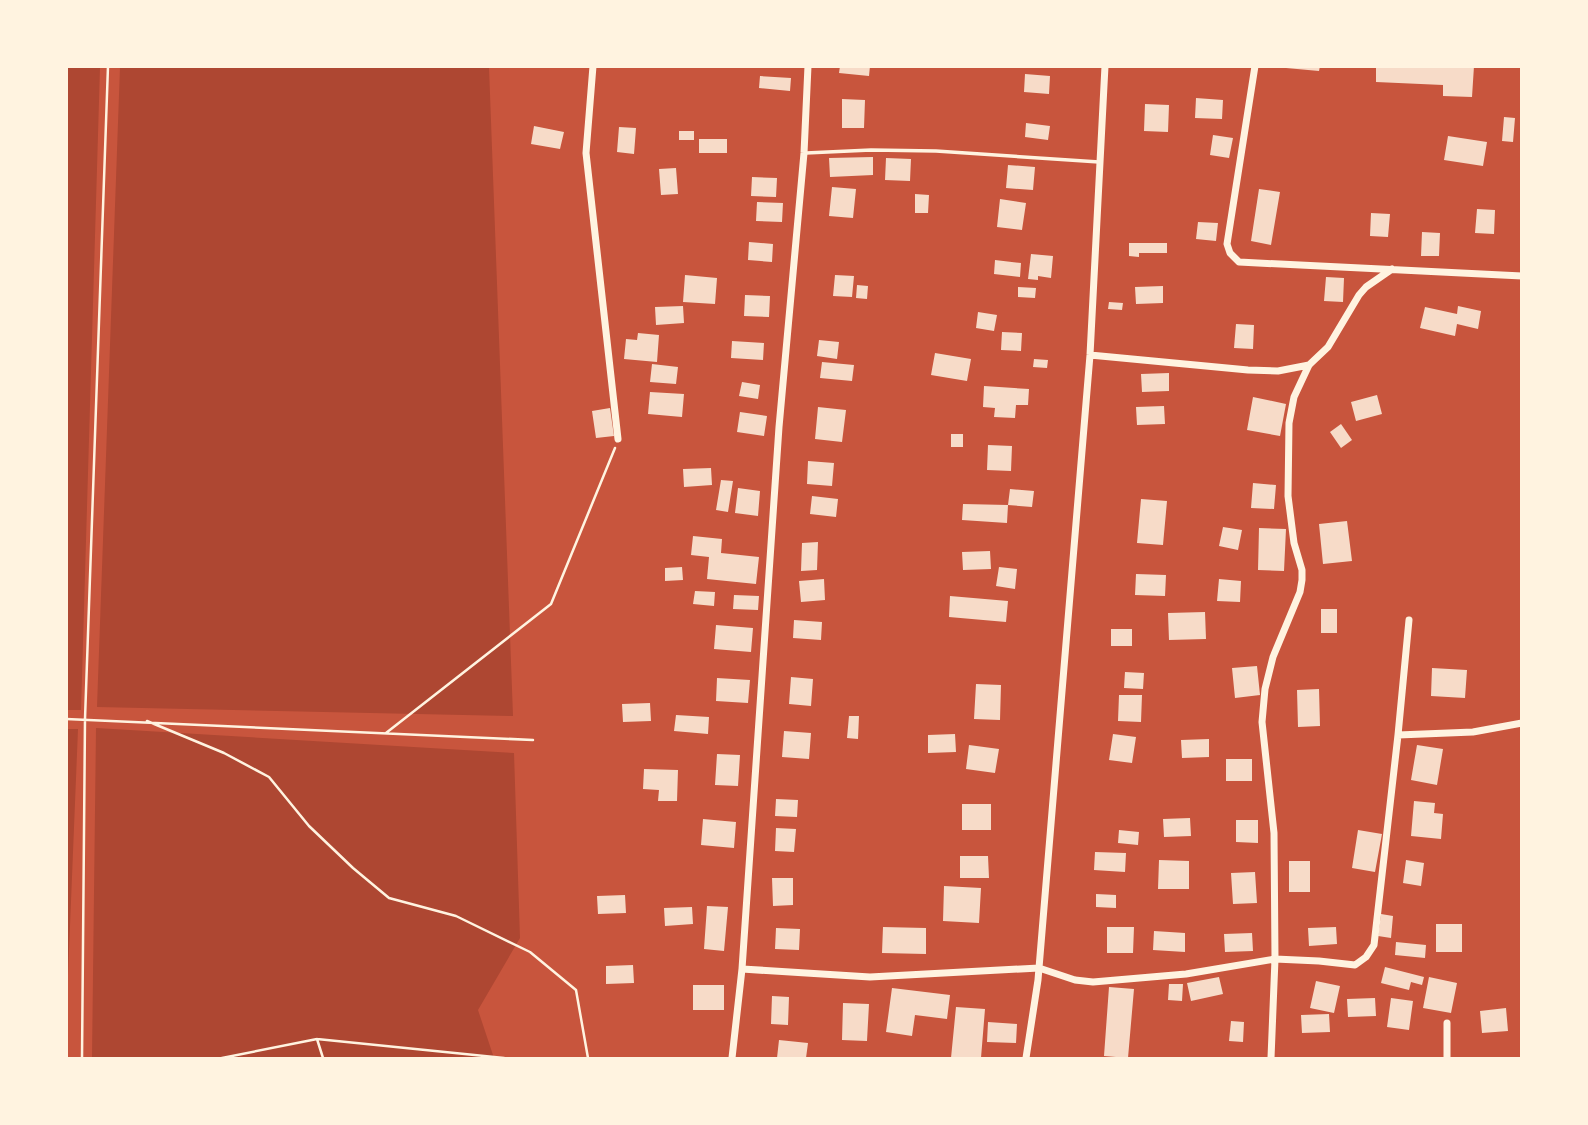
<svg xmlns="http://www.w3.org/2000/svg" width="1588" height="1125" font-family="Rubik,sans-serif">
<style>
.green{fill:#ae4732}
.building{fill:#f7dbc8}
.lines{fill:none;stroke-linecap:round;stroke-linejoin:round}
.path{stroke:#fff3e0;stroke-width:2.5}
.service{stroke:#fff3e0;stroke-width:3.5}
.minor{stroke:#fff3e0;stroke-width:7}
</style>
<rect width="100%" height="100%" fill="#c8553d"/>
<path class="green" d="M67 66 100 67 81 710H66Z
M120 67H489L513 716 97 707Z
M96 728 514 753 520 938 478 1010 494 1058H92Z
M66 729H78L67 1000H66Z"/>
<path class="building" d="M840 66H870L869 76 839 73Z
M1286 66H1320L1319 71 1286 68Z
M1376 66H1474L1472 97 1443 96V85L1376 82Z
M1025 74 1050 76 1049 94 1024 92Z
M760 76 791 78 790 91 759 88Z
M1196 98 1223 100 1222 119 1195 118Z
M842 99 865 100 864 128H842Z
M1145 104 1169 105 1168 132 1144 131Z
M1504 117 1515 118 1513 142 1502 141Z
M1026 123 1050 126 1048 140 1025 137Z
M534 126 564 132 560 149 531 144Z
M619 127 636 128 634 154 617 152Z
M679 131H694V140H679Z
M1213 135 1233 138 1229 158 1210 155Z
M1448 136 1487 142 1483 166 1444 160Z
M699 139H727V153H699Z
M873 157V175L830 177 829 158Z
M886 158 911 159 910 181 885 180Z
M1008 165 1035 167 1033 190 1006 188Z
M676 168 678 194 661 195 659 169Z
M752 177 777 178 776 197 751 196Z
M832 187 856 189 853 218 829 216Z
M1259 189 1280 192 1271 245 1251 241Z
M915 194 929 195 928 213H915Z
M1000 199 1026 203 1022 230 997 227Z
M757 202 783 203 782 222 756 221Z
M1477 209 1495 210 1494 234 1475 233Z
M1371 213 1390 214 1388 237 1370 236Z
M1198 222 1218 223 1216 241 1196 239Z
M1422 232 1440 233 1439 256H1421Z
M749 242 773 244 772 262 748 260Z
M1129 243H1167V253H1139V257L1129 256Z
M1031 254 1053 256 1051 278 1038 276V280L1028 279Z
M995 260 1021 263 1020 277 994 274Z
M685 275 717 278 715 304 683 302Z
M835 275 854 276 852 297 833 296Z
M1326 277 1344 278 1343 302 1324 301Z
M857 285 868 286 867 299 856 298Z
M1163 286V303L1136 304 1135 287Z
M1018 287 1036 288 1035 298 1018 297Z
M745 295 770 296 769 317 744 316Z
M1109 302 1123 303 1122 310 1108 309Z
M683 306 684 323 656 325 655 307Z
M1458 306 1481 311 1478 329 1457 324 1455 336 1420 328 1425 307 1457 314Z
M978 312 997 315 994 331 976 328Z
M1236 324 1254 325 1253 349 1234 348Z
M1002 332 1022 333 1021 351 1001 350Z
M638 333 659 335 657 362 624 359 626 339 637 340Z
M819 340 839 342 837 359 817 356Z
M732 341 764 343 763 360 731 358Z
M935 353 971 359 967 381 931 375Z
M1034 359 1048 360 1047 368 1033 367Z
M822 362 854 365 852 381 820 378Z
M652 364 678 367 676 384 650 382Z
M1169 373V391L1142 392 1141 374Z
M742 382 760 385 758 399 739 396Z
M984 386 1029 389 1028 405H1016L1015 418 994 417 995 408 983 407Z
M650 392 684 394 682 417 648 414Z
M1377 395 1382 414 1356 421 1351 402Z
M1253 397 1286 404 1280 436 1247 430Z
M1164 406 1165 424 1137 425 1136 407Z
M818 407 846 410 842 442 815 439Z
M610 408 614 436 596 438 592 411Z
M740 412 767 416 764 436 737 432Z
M1341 424 1352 440 1341 448 1330 432Z
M951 434H963V447H951Z
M988 445 1012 446 1011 471 987 470Z
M808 461 834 463 832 486 807 484Z
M711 468 712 485 684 487 683 469Z
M721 480 733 481 728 512 716 510Z
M1253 483 1276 485 1274 509 1251 508Z
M738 488 760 491 758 516 735 513Z
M1010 489 1034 491 1032 507 1008 505 1007 523 962 520 963 504 1008 505Z
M812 496 838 499 836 517 810 514Z
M1141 499 1167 501 1163 545 1137 543Z
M1347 521 1352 561 1323 564 1319 524Z
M1223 527 1242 530 1238 550 1219 546Z
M1259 528 1286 529 1284 571 1258 570Z
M693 536 722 539 721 553 759 557 756 584 707 579 709 557 691 555Z
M818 542 817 570 801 571 802 543Z
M990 551 991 569 963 570 962 552Z
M682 567 683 580 665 581V568Z
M999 567 1017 569 1015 589 996 586Z
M1136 574 1166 575 1165 596 1135 595Z
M824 579 825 600 801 602 799 581Z
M1219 579 1241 581 1240 602 1217 601Z
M695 591 715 592 714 606 693 604Z
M734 595 759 596 758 610 733 609Z
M950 596 1008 601 1006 622 949 617Z
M1321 609H1337V633H1321Z
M1205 612 1206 639 1169 640 1168 613Z
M794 620 822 622 821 640 793 638Z
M716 625 753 628 751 652 714 649Z
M1111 629H1132V646H1111Z
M1257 666 1260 695 1235 698 1232 668Z
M1432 668 1467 670 1465 698 1431 696Z
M1125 672 1144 673 1143 689 1124 688Z
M791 677 813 679 811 706 789 704Z
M717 678 750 680 748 703 716 701Z
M976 684 1001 685 1000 720 974 719Z
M1319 689 1320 726 1298 727 1297 690Z
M1119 695H1142L1141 722 1118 721Z
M650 703 651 721 623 722 622 704Z
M676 715 709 717 708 734 674 731Z
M849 716H859L858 739 847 738Z
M784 731 811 733 809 759 782 757Z
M955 734 956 752 928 753V735Z
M1113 734 1136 737 1132 763 1109 760Z
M1209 739V757L1182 758 1181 740Z
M969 745 999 749 995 773 966 769Z
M1417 745 1443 749 1437 785 1411 780Z
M717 754 740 755 738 786 715 785Z
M1226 759H1252V781H1226Z
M644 769 678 770 677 801H658L659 790 643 789Z
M776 799 798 800 797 817 775 816Z
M1414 801 1435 803 1434 813 1443 814 1441 839 1411 836Z
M962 804H991V830H962Z
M1190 818 1191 836 1164 837 1163 819Z
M703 819 736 822 734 848 701 845Z
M1236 820H1258V843L1236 842Z
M776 828 796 829 794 852 775 851Z
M1119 830 1139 832 1138 845 1118 843Z
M1358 830 1382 834 1375 872 1352 868Z
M1095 852 1126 853 1125 872 1094 870Z
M960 856H988L989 878H960Z
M1159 860 1189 861V889H1158Z
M1406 860 1424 863 1421 886 1403 883Z
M1289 861H1310V892H1289Z
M1255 872 1257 903 1233 904 1231 873Z
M772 878H793V905L773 906Z
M944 886 981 888 979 923 943 921Z
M1096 894 1116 895V908L1096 907Z
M625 895 626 913 598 914 597 896Z
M707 906 728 907 724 951 704 949Z
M692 907 693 924 665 926 664 908Z
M1381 914 1393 916 1391 938 1378 936Z
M1436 924H1462V952H1436Z
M883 927 926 928V954L882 953Z
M1107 927H1134L1133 953H1107Z
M1336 927 1337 944 1309 946 1308 928Z
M776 928 800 929 799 950 775 949Z
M1154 931 1185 933V952L1153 950Z
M1252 933 1253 951 1225 952 1224 934Z
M1396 942 1426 945 1425 958 1395 955Z
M633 965 634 983 606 984V966Z
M1385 967 1424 977 1422 985 1411 982 1409 990 1381 983Z
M1219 977 1223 994 1191 1001 1187 983Z
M1429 977 1457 983 1451 1013 1423 1008Z
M1316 981 1340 986 1334 1013 1310 1008Z
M1169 984H1183L1182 1001 1168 1000Z
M693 985H724V1010H693Z
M1109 987 1134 989 1128 1058 1104 1056Z
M892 988 950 995 947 1019 915 1015 912 1036 886 1032Z
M772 996 789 997 788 1025 771 1024Z
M1375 998 1376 1016 1348 1017 1347 999Z
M1391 998 1413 1001 1409 1030 1387 1027Z
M843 1003 869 1004 867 1041 842 1040Z
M956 1007 985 1009 981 1058H951Z
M1506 1008 1508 1031 1482 1033 1480 1011Z
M1329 1014 1330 1032 1302 1033 1301 1015Z
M1231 1021 1244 1022 1243 1042 1229 1041Z
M988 1022 1017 1024 1016 1043 987 1042Z
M779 1040 808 1043 806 1058H777Z"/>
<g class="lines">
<path class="path" d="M66 719 533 740
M147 721 224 753 269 777 309 826 353 868 389 898 456 916 530 952 576 990 588 1058
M386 733 551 604 615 448
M317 1039 323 1058
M82 1058 85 719 108 66
M222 1058 317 1039 504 1058"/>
<path class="service" d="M806 153 871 150 936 151 1099 162"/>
<path class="minor" d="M593 66 586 153 618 439
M1255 66 1227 244 1230 253 1239 262 1522 276
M1090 355 1248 370 1278 371 1309 365
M1398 735 1473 732 1522 723
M742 969 870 977 1039 968 1075 980 1093 982 1186 974 1275 959 1319 961 1355 965 1366 957 1374 945 1398 735 1409 620
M732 1058 742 969 779 427 804 153 808 66
M1026 1058 1038 980 1090 355 1105 66
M1271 1058 1275 959 1274 833 1262 722 1265 689 1273 657 1300 592 1302 580V570L1294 543 1288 496 1289 423 1294 397 1309 365 1328 347 1359 295 1366 287 1392 269
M1447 1058V1023"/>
</g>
<rect width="1588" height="1125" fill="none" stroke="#fff3e0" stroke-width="136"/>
</svg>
